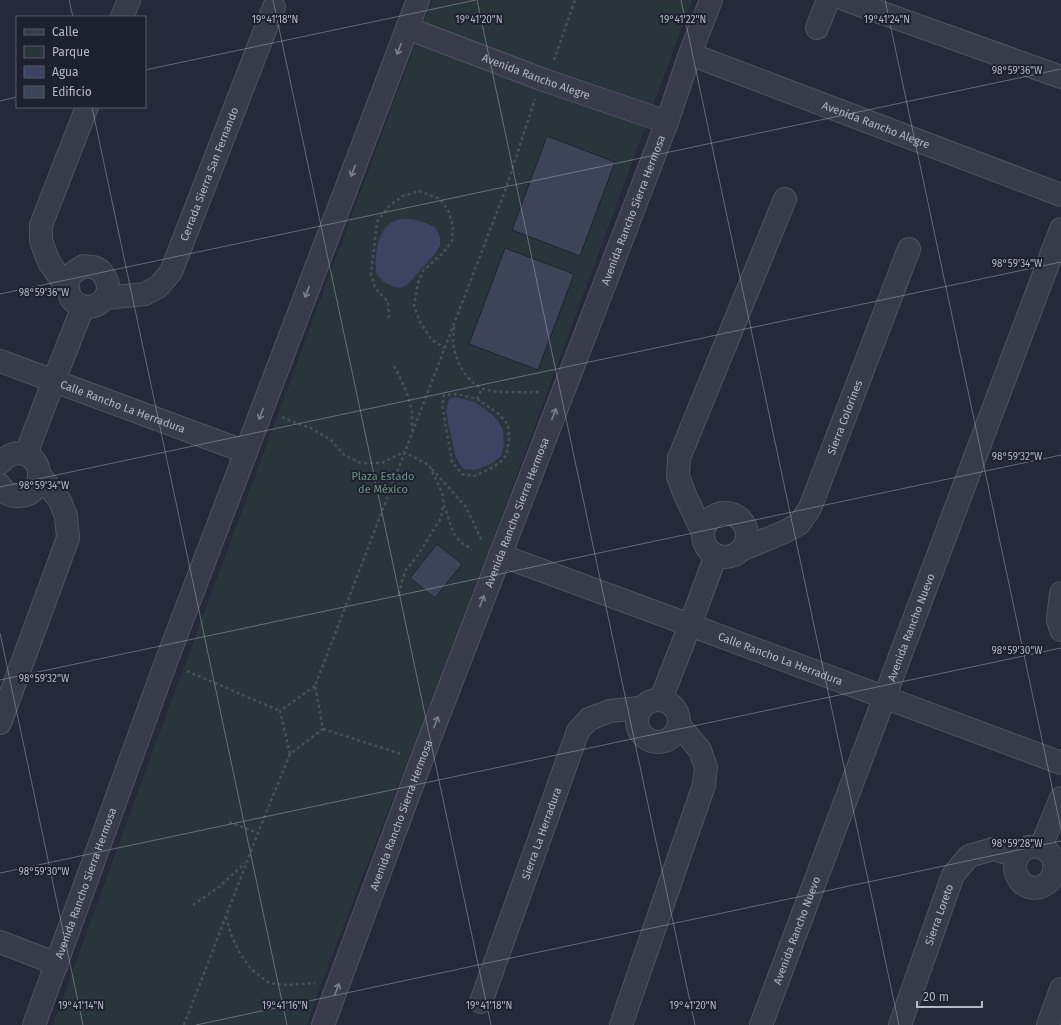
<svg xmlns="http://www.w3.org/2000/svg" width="1061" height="1025" font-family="'Fira Sans',sans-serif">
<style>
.green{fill:#28363c}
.water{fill:#3b4462}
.building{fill:#3e4457;stroke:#1f2331}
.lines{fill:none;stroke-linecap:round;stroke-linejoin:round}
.minor-casing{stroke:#505462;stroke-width:24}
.tertiary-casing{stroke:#505462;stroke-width:24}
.path{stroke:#445258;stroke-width:2.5;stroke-dasharray:3 3;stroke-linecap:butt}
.minor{stroke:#383c4a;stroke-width:22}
.tertiary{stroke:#383c4a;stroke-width:22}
.oneway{stroke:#7c808e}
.ticks{fill:none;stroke:#b4b7c6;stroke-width:1;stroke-opacity:0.45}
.labels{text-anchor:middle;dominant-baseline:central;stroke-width:4;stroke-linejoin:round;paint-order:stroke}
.street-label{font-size:11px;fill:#b4b7c6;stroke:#1d212f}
.park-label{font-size:11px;fill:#6d957e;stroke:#1d212f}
.ticks-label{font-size:10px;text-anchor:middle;fill:#b4b7c6;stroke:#1d212f;stroke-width:4;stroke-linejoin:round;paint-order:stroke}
</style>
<rect width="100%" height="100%" fill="#25293a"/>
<path class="green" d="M433 0H692L489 550 323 979 307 1025H53L151 756 418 37Z"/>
<path class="water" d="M401 219H411L426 223 436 228 440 237V246L434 255 407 285 400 288 394 287 384 282 376 274C375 254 376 224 401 219Z
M456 397 475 402 494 416 503 429 504 445 501 456 491 464 475 470 464 469 459 463 455 455 450 431 446 411 449 399Z"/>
<path class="building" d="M547 136 615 162 580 256 512 230Z
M505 248 574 274 538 370 469 344Z
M437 544 462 564 435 598 410 578Z"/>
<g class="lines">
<g class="minor-casing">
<g id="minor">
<path d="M846 0 1061 77"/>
<path d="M122 17 129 0"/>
<path id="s1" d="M407 28 541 79 667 122"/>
<path d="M817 28 828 0"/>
<path id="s2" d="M690 54 1061 195"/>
<path d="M84 266C87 267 91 266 93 267 97 268 101 271 103 274 119 295 93 318 73 301 71 299 70 296 69 293 64 279 72 272 84 266Z"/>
<path d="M67 288 49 262 41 241V225L87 107"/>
<path id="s3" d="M105 298 145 294 158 287 171 272 274 7"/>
<path id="s4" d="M0 361 246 452"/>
<path d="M26 454 54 380 83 307"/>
<path d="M0 463C4 460 8 455 13 454 45 447 49 498 17 496 9 496 4 492 0 485"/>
<circle cx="725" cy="535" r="22"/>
<path d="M702 531 685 495 678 476 679 458 785 199"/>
<path id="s5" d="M741 550 784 532 799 524 810 508 909 249"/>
<path id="s6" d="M500 555 690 625 1061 763"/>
<path d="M1061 593 1058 620 1061 630"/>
<path d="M661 699 690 625 716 555"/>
<circle cx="658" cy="721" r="21"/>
<path d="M0 723 68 538 66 516 60 501 40 475"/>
<path d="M1028 847C1032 847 1037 846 1040 847 1042 847 1044 849 1046 850 1059 860 1057 882 1040 887 1023 892 1010 873 1017 858 1019 853 1024 850 1028 847Z"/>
<path d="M1041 847 1061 798"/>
<path d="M0 942 57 964"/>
<path id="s7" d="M481 1002 578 731 589 719 610 711 640 708"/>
<path d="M621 1025 704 785 706 767 700 750 679 725"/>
<path id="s8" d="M761 1025 1061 229"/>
<path id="s9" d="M900 1025 953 875 969 856 993 849 1017 856"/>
<path d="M1048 1025 1061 989"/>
</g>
</g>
<g class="tertiary-casing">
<g id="tertiary">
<path id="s10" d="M34 1025 166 662 418 0"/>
<path id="s11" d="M323 1025 421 761 667 122 690 54 711 0"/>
</g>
</g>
<path class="path" d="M554 60 575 0
M389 318 388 302 375 288 371 274 377 222 390 205 403 196 419 191 440 199 449 212 453 227 452 241 443 253 423 271 418 283 414 306 420 322 431 339 444 348
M454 327C454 331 453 335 453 339 453 357 465 380 481 388 494 394 525 392 539 392
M394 366C402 381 410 397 412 414 412 419 412 425 412 430
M477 399 499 414 508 425 509 438 507 453 503 460 492 468 474 476 462 474 452 462 442 405 444 395 457 394 477 399 482 388
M282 417 298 424 311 428 331 440 344 455 361 463H382L404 452 429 465 442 492 444 505 453 532 461 543 472 549
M432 469 466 507 482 541
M399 594 401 585 405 571 416 558 441 518 443 506
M187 671 280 711
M323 729 401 754
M290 754 280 711 315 686
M229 822 258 833
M193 905 219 887 245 863
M226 917 232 937 241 955 251 969 269 983 286 985 315 983
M184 1025 258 833 290 754 323 729 315 686 505 191 535 99"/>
<use href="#minor" class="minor"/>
<use href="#tertiary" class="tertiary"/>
</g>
<defs><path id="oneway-shaft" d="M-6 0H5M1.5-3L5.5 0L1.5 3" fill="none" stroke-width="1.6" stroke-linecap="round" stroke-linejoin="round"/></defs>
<g class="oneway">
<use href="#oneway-shaft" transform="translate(399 49) rotate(111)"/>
<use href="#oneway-shaft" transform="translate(353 171) rotate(111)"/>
<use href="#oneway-shaft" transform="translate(307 292) rotate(111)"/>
<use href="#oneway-shaft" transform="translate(261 414) rotate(111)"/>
<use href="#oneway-shaft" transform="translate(554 414) rotate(-69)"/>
<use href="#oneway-shaft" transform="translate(482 601) rotate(-69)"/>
<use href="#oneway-shaft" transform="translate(436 722) rotate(-69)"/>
<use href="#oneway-shaft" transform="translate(337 989) rotate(-69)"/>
</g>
<path class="ticks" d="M69 0 73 17M273 0 491 1025M477 0 695 1025M681 0 899 1025M885 0 1061 829M145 70 476 0M0 101 17 97M92 107 287 1025M0 294 1061 69M0 487 1061 262M0 633 83 1025M0 680 1061 455M0 873 1061 648M196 1025 1061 841"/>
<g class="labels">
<g class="street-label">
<text stroke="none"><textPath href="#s1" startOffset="138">Avenida Rancho Alegre</textPath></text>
<text stroke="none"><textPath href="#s2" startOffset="199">Avenida Rancho Alegre</textPath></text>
<text stroke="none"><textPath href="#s3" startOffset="180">Cerrada Sierra San Fernando</textPath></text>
<text stroke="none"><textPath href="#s11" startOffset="872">Avenida Rancho Sierra Hermosa</textPath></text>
<text stroke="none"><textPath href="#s4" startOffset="131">Calle Rancho La Herradura</textPath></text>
<text stroke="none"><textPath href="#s5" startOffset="180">Sierra Colorines</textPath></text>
<text stroke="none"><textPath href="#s11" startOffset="548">Avenida Rancho Sierra Hermosa</textPath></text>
<text stroke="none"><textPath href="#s8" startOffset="425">Avenida Rancho Nuevo</textPath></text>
<text stroke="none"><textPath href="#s6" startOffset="299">Calle Rancho La Herradura</textPath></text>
<text stroke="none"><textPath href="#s11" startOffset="224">Avenida Rancho Sierra Hermosa</textPath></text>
<text stroke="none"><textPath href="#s7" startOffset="179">Sierra La Herradura</textPath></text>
<text stroke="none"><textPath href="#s10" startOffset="151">Avenida Rancho Sierra Hermosa</textPath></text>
<text stroke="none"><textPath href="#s9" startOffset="117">Sierra Loreto</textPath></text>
<text stroke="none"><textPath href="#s8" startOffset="101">Avenida Rancho Nuevo</textPath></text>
</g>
<g class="park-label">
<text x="383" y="476">Plaza Estado<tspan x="383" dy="13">de México</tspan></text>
</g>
</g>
<g class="ticks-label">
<text x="275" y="23">19°41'18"N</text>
<text x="479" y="23">19°41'20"N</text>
<text x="683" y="23">19°41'22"N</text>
<text x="887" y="23">19°41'24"N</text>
<text x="1017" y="74">98°59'36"W</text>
<text x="1017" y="267">98°59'34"W</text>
<text x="44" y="296">98°59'36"W</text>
<text x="1017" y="460">98°59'32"W</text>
<text x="44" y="489">98°59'34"W</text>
<text x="1017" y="654">98°59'30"W</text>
<text x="44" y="682">98°59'32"W</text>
<text x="1017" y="847">98°59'28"W</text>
<text x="44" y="875">98°59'30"W</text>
<text x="81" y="1009">19°41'14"N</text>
<text x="285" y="1009">19°41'16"N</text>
<text x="489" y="1009">19°41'18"N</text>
<text x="693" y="1009">19°41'20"N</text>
</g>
<rect x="16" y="16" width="130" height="92" fill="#1d212f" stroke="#595d6b"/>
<rect x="24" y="29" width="20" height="6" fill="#383c4a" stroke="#595d6b"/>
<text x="52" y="36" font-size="12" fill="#b4b7c6">Calle</text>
<rect x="24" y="46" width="20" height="12" fill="#28363c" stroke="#595d6b"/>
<text x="52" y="56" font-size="12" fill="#b4b7c6">Parque</text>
<rect x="24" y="66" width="20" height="12" fill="#3b4462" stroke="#595d6b"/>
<text x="52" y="76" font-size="12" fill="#b4b7c6">Agua</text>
<rect x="24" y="86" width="20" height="12" fill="#3e4457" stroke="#595d6b"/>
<text x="52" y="96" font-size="12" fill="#b4b7c6">Edificio</text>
<path d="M917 1001v6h65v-6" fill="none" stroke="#b4b7c6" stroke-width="2"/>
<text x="923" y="1001" font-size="12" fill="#b4b7c6" stroke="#1d212f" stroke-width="3" paint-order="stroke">20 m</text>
</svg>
